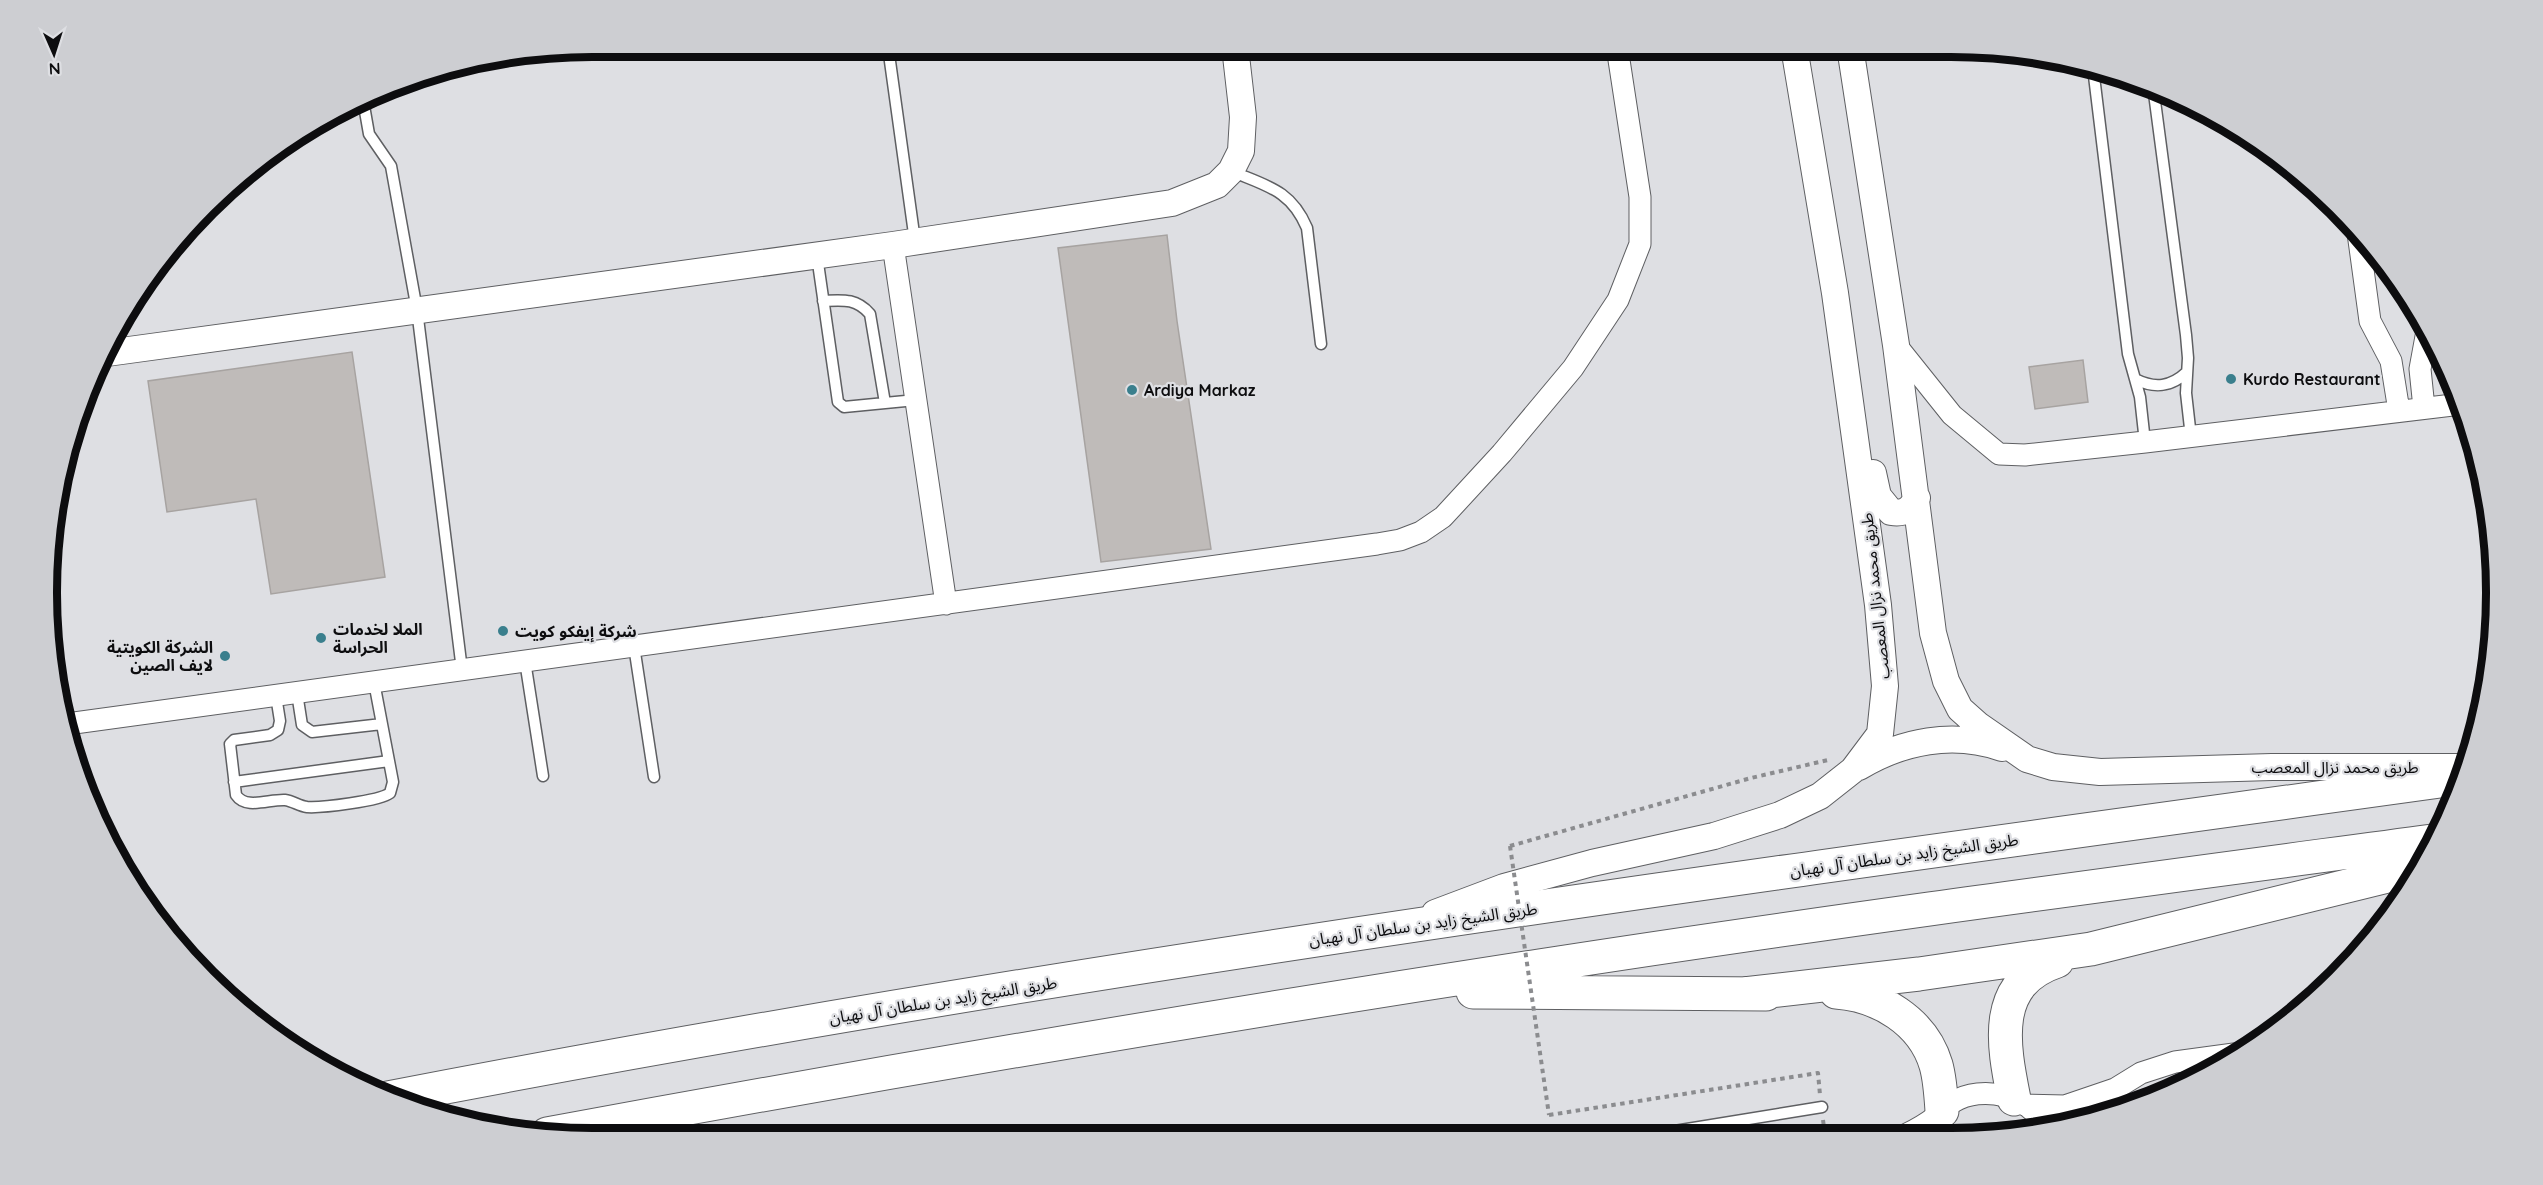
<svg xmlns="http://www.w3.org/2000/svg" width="2543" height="1185" font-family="Quicksand,'Noto Sans Arabic',sans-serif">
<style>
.building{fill:#bfbbb9;stroke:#a7a3a1;stroke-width:1.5}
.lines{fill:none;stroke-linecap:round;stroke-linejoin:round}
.service-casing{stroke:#5e5f62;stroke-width:13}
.minor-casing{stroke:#5e5f62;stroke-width:23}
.tertiary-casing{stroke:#5e5f62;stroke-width:28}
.motorway-casing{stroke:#5e5f62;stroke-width:35}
.path{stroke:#8b8c8f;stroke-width:4;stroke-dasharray:4.5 4.5;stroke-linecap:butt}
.service{stroke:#fff;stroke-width:10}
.minor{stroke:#fff;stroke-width:21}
.tertiary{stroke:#fff;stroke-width:26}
.motorway{stroke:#fff;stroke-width:33}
.path-bridge{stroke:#8b8c8f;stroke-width:4;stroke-dasharray:4.5 4.5;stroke-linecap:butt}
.poi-dot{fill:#3a7f8d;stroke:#dedfe3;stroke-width:2}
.labels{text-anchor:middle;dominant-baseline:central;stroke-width:4.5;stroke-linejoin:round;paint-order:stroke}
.poi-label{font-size:16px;font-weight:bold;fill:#0d0d0f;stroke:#dedfe3;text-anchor:start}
.street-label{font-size:16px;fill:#0d0d0f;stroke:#dedfe3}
.rim{fill:none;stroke:#0d0d0f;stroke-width:8}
</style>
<rect width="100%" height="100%" fill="#dedfe3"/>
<path class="building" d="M1167 235 1177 321 1211 549 1101 562 1058 248Z
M352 352 385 577 271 594 256 499 167 512 148 381Z
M2083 360 2088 402 2035 409 2029 367Z"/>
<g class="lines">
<g class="service-casing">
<path id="service" d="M888 47 915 241
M2093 68 2128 354 2140 397 2145 442
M2153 86 2186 335 2188 358 2186 393 2191 437
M363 100 369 134 391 166 417 310 462 670
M1231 171C1267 186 1291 190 1307 228L1321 344
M817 256 838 402 844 407 885 403 870 314C856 298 843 300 823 301
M2135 379C2155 389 2171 387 2187 372
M885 403 916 400
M634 646 654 777
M525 661 543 776
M297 693 302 725 312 732 382 724
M276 696 280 721 278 730 270 735 234 740 230 744 236 795C246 810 269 799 285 800 293 801 299 806 307 807 321 808 380 801 390 793L393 782 374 682
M234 782 389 761
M1650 1135 1822 1107"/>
</g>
<g class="minor-casing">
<path id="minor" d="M2358 233 2370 321 2391 361 2399 411
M893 245 946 604
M1896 345 1952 415 1999 454 2025 455 2145 442 2461 404
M2424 408 2420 369 2427 331
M67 724 1377 544 1400 540 1421 532 1443 517 1502 453 1573 368 1618 300 1640 244V197L1617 47
M2025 1105 2065 1106 2115 1089 2141 1073 2175 1062 2234 1054
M1907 1134C1917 1129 1926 1124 1935 1117 1941 1113 1946 1106 1953 1102 1982 1084 2031 1095 2045 1128"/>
</g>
<g class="tertiary-casing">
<path id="tertiary" d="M1850 47 1896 345 1933 633 1946 681 1960 709 1978 725 2027 759 2053 767 2100 772 2272 767H2459
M107 353 893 245 1172 203 1217 185 1231 171 1241 151 1243 117 1235 47
M1873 473 1878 496 1891 512C1905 514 1910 510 1917 498
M1859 767C1902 741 1953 731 2002 748
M1435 913 1504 887 1592 863 1714 836 1780 815 1820 796 1853 770 1880 734 1885 686 1878 605 1835 293 1794 47"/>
</g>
<g class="motorway-casing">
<path id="motorway" d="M1473 992 1766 994
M1836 992C1879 995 1923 1021 1936 1065 1940 1079 1941 1095 1942 1111
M1744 994 1919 974 2091 949 2416 869
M388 1098C1075 965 1769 874 2462 778
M2014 1099C2003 1044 1991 983 2057 961
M547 1134C876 1073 1208 1017 1539 966 1836 920 2134 881 2432 841"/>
</g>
<path class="path" d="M2168 99 2178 98
M1510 846 1751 778 1828 760
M1549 1115 1818 1073 1820 1095
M1823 1120 1825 1134"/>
<use href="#service" class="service"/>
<use href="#minor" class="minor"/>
<use href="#tertiary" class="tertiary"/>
<use href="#motorway" class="motorway"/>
<path class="path-bridge" d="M1510 846 1549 1115"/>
</g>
<g class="poi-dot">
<circle cx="2231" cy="379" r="6"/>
<circle cx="1132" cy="390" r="6"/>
<circle cx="503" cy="631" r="6"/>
<circle cx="321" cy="638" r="6"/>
<circle cx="225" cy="656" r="6"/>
</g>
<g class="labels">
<g class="poi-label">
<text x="2243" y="379">Kurdo Restaurant</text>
<text x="1144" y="390">Ardiya Markaz</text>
<text x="333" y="629">الملا لخدمات<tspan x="333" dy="18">الحراسة</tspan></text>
<text x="515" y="631">شركة إيفكو كويت</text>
<text x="213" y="647" text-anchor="end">الشركة الكويتية<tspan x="213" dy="18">لايف الصين</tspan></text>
</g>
<g class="street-label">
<text transform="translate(1875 596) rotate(-96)">طريق محمد نزال المعصب</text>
<text x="2335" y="767">طريق محمد نزال المعصب</text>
<text transform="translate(1904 855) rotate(-8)">طريق الشيخ زايد بن سلطان آل نهيان</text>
<text transform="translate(1423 924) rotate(-8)">طريق الشيخ زايد بن سلطان آل نهيان</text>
<text transform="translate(943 1000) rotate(-9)">طريق الشيخ زايد بن سلطان آل نهيان</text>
</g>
</g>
<path d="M0 0H2543V1185H0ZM592 57H1951A535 535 0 0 1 2486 592V593A535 535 0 0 1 1951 1128H592A535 535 0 0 1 57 593V592A535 535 0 0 1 592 57Z" fill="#cdced2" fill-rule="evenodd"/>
<path class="rim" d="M592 57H1951A535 535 0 0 1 2486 592V593A535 535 0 0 1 1951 1128H592A535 535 0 0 1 57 593V592A535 535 0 0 1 592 57Z"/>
<g transform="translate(54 54) rotate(177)" stroke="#dedfe3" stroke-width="4.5" paint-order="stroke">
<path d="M0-4.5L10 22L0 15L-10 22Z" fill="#0d0d0f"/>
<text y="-9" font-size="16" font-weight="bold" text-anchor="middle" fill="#0d0d0f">N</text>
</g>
</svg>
